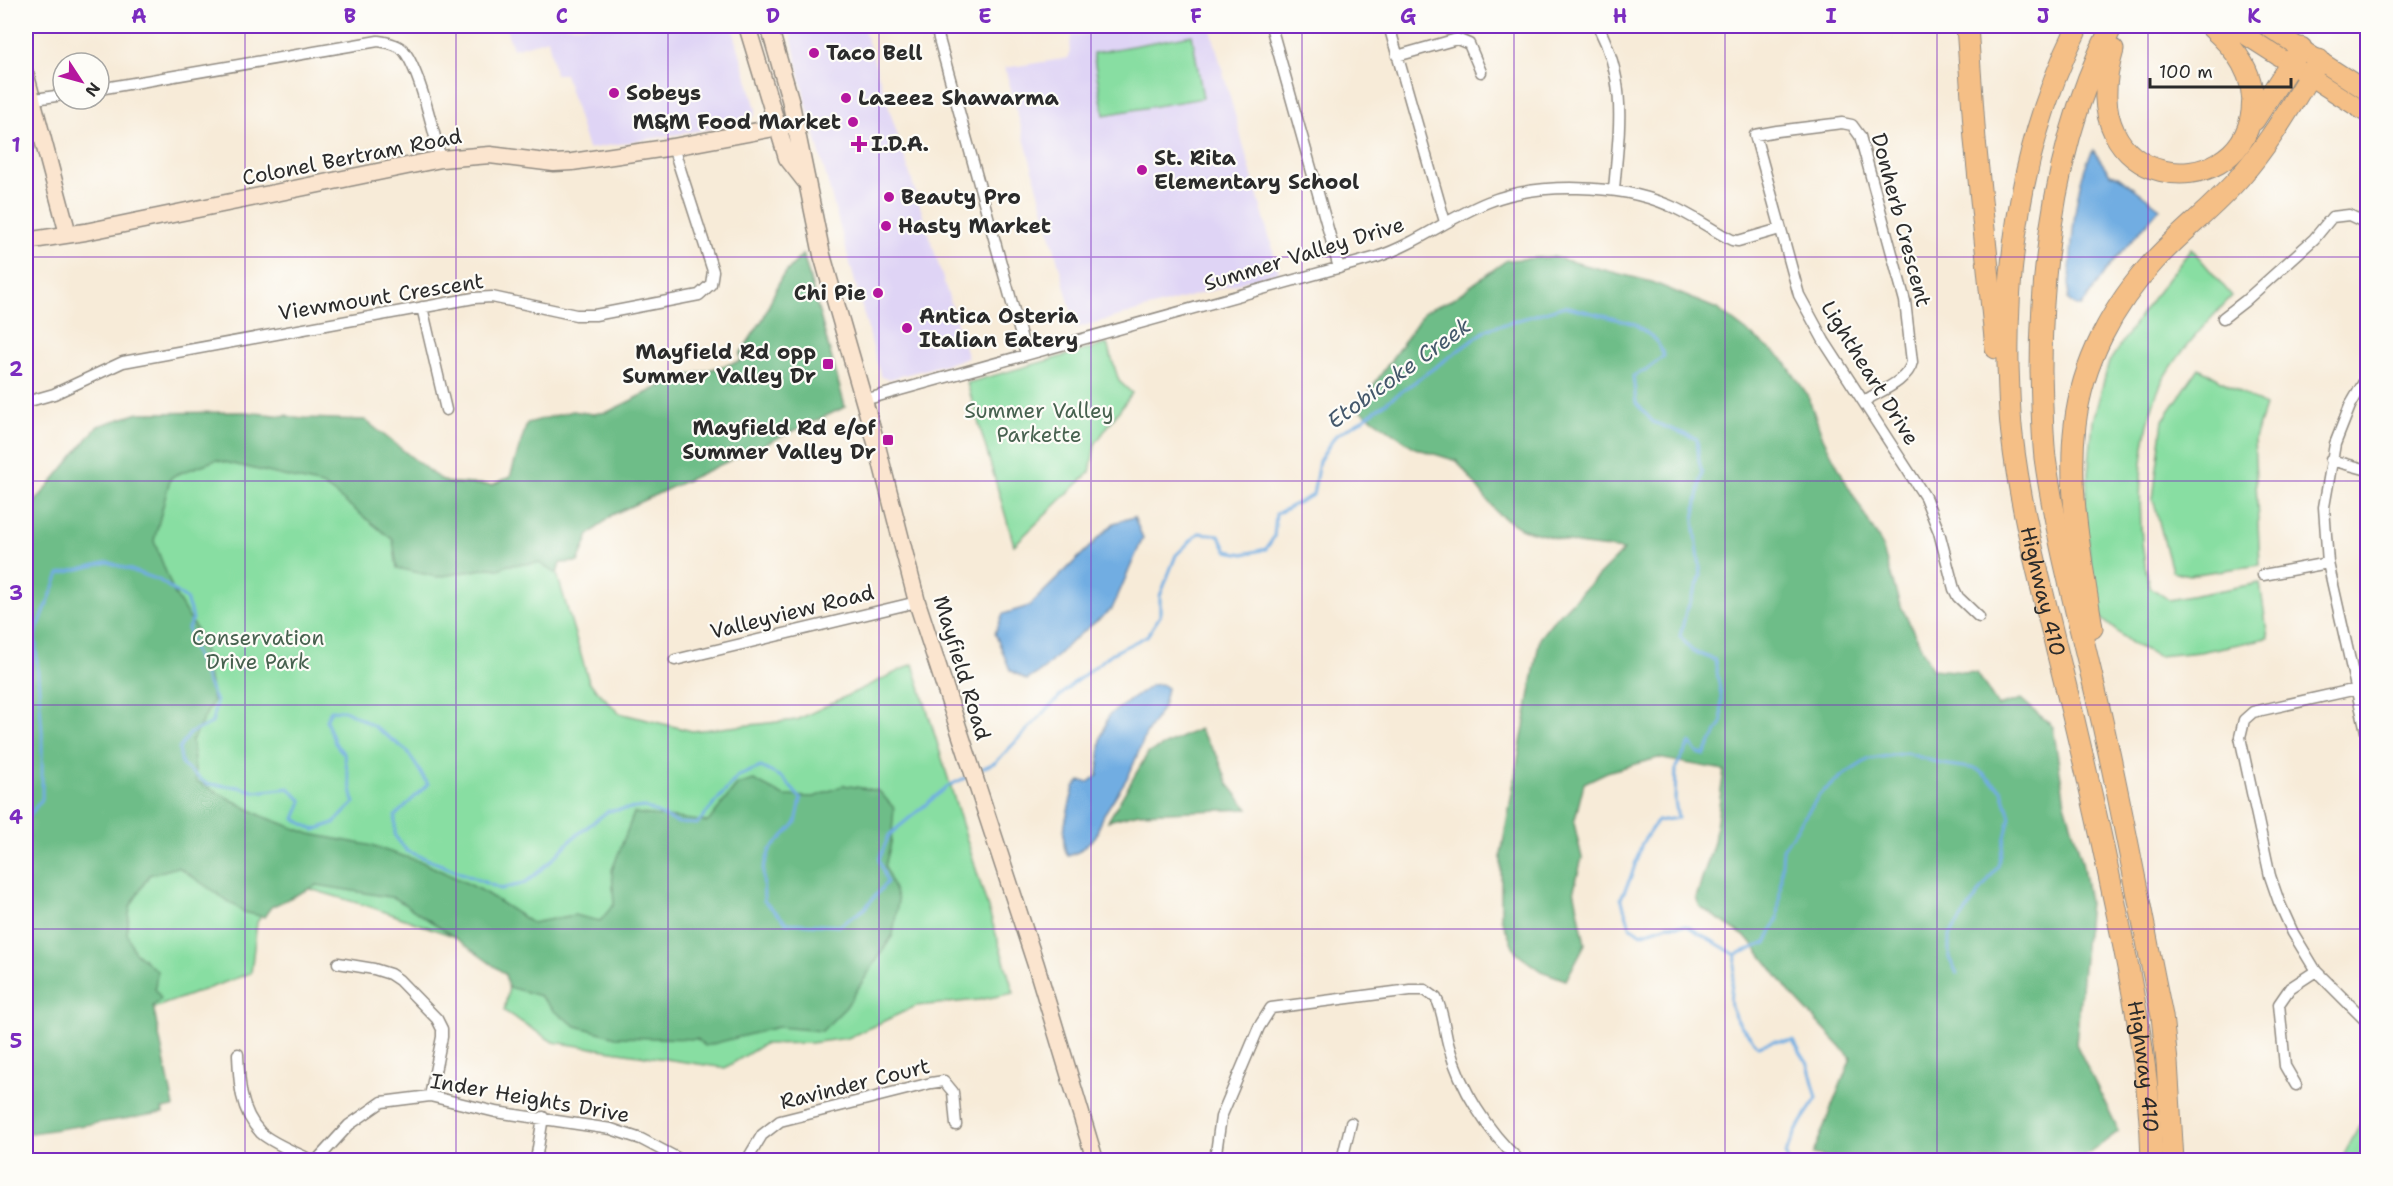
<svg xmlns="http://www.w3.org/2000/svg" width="2393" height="1186" font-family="'Shantell Sans',sans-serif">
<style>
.built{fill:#dfd4f5}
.green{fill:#88dea2;stroke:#5a8466;stroke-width:1.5}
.forest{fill:#6ebd88;stroke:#4c745a;stroke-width:1.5}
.water{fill:#71ade2;stroke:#4e6c86;stroke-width:1.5}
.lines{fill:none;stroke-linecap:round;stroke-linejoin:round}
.stream{stroke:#71ade2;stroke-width:3}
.street-casing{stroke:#918b82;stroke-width:13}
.secondary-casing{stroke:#918b82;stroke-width:19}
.primary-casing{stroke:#918b82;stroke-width:20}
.highway-casing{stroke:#918b82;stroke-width:23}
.street{stroke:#fff;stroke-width:10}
.secondary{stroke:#fbe5cf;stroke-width:16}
.primary{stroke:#f5bf86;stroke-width:18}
.highway{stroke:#f5bf86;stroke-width:21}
.grid{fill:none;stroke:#7b2cbf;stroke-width:1.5;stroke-opacity:0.55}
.poi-dot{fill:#b5179e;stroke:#fdfcf7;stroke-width:2}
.labels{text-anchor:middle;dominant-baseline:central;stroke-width:4.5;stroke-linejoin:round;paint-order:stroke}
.poi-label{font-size:21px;font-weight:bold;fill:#2b2b2b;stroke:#fdfcf7;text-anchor:start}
.street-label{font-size:21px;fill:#2b2b2b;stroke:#fdfcf7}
.park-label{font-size:21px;fill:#47614f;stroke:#fdfcf7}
.water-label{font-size:22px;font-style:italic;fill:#44586b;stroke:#fdfcf7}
.neatline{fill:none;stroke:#7b2cbf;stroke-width:2}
.grid-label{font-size:20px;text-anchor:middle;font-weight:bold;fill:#7b2cbf}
</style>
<rect width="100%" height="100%" fill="#fdfcf7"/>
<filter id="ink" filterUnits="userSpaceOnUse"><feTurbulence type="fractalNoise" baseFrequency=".0167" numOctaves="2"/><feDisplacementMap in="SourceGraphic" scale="12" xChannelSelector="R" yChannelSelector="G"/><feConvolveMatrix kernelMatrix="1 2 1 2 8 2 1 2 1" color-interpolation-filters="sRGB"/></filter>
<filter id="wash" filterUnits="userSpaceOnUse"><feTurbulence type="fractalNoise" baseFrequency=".008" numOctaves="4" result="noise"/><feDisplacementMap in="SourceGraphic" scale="24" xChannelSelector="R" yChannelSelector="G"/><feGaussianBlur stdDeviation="1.35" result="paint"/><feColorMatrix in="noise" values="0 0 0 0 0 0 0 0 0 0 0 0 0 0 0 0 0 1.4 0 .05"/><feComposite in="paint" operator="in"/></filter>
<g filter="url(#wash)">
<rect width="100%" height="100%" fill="#f7ebd8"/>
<path class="built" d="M505 26H732L756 109 755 115 745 123 588 149 565 74H555L548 39 513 49Z
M789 26H863L968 358 889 379 881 377 806 103Z
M1155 26H1210L1279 272 1076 328 1005 68 1069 58 1071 36Z"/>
<path class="green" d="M1192 35 1203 98 1104 115 1093 53Z
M2191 248 2232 296C2210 319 2190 340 2172 366 2168 373 2163 379 2160 386 2136 443 2136 527 2149 586L2169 600 2260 583 2268 638 2200 652 2158 656 2132 644 2101 618 2091 578 2085 505 2093 421 2109 362 2144 310Z
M803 254 845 407 569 527 557 574 589 682 619 713 692 731 797 720 913 664 1014 993 979 1000 916 1006 848 1038 810 1043 764 1044 725 1068 553 1042 504 1011 515 958 371 907 287 882 257 922 251 973 148 1010 26 1129V536L287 415 423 481 492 485 533 467 569 418 608 412 673 380 741 361 740 354 763 319 781 278Z
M1107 344 1119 381 1132 393 1095 444 1090 472 1014 545 967 383Z
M2199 368 2265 406 2254 439 2260 565 2189 575 2172 571 2153 499 2163 420Z
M2367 1112V1160H2341Z"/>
<path class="forest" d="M803 254 845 407 612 515 589 535 578 562 560 563 557 574 539 563 508 565 499 569 489 568 437 577 397 568 393 540 331 491 322 485 216 460 175 475 170 479 154 541 174 593 202 639 213 701 192 741 196 781 262 816 310 834 368 845 422 862 481 890 532 923 574 915 600 921 614 904 612 870 634 813 708 822 737 785 754 780 784 796 814 797 844 785 879 791 894 808 891 843 885 866 898 900 893 935 846 1007 822 1031 778 1027 705 1046 697 1039 616 1037 576 1026 554 1011 540 996 508 987 505 974 447 932 395 898 317 885 271 907 264 917 244 912 178 867 149 875 130 907 127 933 134 951 157 971 155 988 161 999 153 1006 174 1107 162 1109 163 1113 26 1134V513L98 426 139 413 245 412 304 418 365 420 434 475 448 483 492 485 510 477 527 423 573 411 593 414 608 412 673 380 741 361 740 354 763 319 781 278Z
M1553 257 1652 282 1717 309 1783 359 1807 394 1823 438 1848 486 1881 543 1899 602 1932 669 1977 673 1998 706 2021 699 2053 727 2065 803 2082 861 2089 902 2076 1044 2119 1131 2080 1160H1834L1813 1154 1851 1058 1792 995 1749 939 1700 907 1696 898 1714 842 1724 770 1658 758 1607 772 1584 783 1574 823 1582 858 1574 889 1585 944 1566 980 1541 971 1516 953 1501 918V854L1540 637 1552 622 1624 550 1577 544 1522 529 1498 514 1457 461 1415 448 1360 410 1375 383 1425 311 1451 300 1507 260Z
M1199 729 1218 757 1228 784 1248 809 1139 813 1108 821 1148 753Z"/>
<path class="water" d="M2093 150 2110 174 2118 176 2160 208 2108 268 2082 306H2076L2068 300C2072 256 2071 189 2093 150Z
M1134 517 1143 538 1112 609 1074 639 1043 670 1027 680 1010 670 995 633 1003 614 1029 606 1114 523Z
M1161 684 1167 688 1163 707 1146 734 1129 775 1101 819 1096 836 1078 852 1068 856C1057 839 1070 806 1074 787L1080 781 1088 782 1098 775 1101 738 1109 715 1152 685Z"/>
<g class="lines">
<path class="stream" d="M977 771 996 762 1070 686 1111 654 1147 636 1160 616V596L1176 555 1199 533 1219 535 1227 551 1244 554 1266 549 1274 537 1276 514 1313 495 1319 461 1336 435 1362 420 1488 329 1565 306 1635 324 1656 340 1664 356 1647 369 1633 376 1636 403 1653 422 1697 439 1699 461 1702 473 1694 520 1701 576 1686 612 1680 636 1692 651 1715 660 1721 695 1722 723 1704 755 1697 753 1690 743 1676 767 1675 801 1678 818 1657 821 1642 843 1631 877 1621 898 1630 926 1641 934 1668 925 1687 926 1736 955C1736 970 1728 992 1731 1007 1735 1021 1749 1035 1758 1046L1774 1041H1793L1808 1064 1817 1098 1801 1122 1785 1154 1788 1160
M26 820 42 799V732L35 635 59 574 108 562 159 580 186 599 193 619 188 628 192 646 216 702 212 723 190 733 179 749 182 765 207 784 239 787 256 792 289 788 302 801 295 819 314 830 334 823 354 803 344 754 335 743 326 720 331 710 347 711 375 727 407 751 428 784 395 816V836L407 851 501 889 525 883 549 863 573 838 608 811 645 807 678 823 697 824 738 776 761 767 783 778 801 799 796 823 770 850 763 869 764 901 787 923 839 926 864 909 887 882 879 860 889 835 948 786 969 776
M1737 954 1766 943 1778 918 1783 849 1820 794 1842 776 1869 759 1906 753 1942 764 1977 769 2002 790 2010 817 1998 866 1949 936V958L1957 973"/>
</g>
</g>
<g filter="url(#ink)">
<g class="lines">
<g class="street-casing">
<path id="street" d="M939 26 937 29 939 39 1026 354
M1271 26 1339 268
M1389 26 1445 222
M1598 26C1628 84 1619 128 1614 190
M1397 56 1457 39 1469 44 1481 72
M99 89 378 41C386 42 398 44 404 51 420 71 433 132 441 159
M28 100 63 95
M422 307 446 410
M2223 318 2245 301 2314 239 2332 217 2349 215 2368 224
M2368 375 2350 406 2335 444 2324 507 2328 563 2368 740
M864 400 1377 257C1418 243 1448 218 1488 202 1537 182 1619 184 1668 205 1691 214 1710 229 1732 240L1738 241 1780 229
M1864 401C1880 391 1908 381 1912 362L1905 301 1860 136 1852 125 1842 123 1777 131 1755 135 1799 295 1824 341 1925 497 1939 532 1954 589 1958 597 1979 617
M26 402 54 394 123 362 474 298 492 297 576 315H595L699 295 711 284 713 271 673 147
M2331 460 2368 470
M2263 575 2328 563
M675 660 917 602
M2357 689 2253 712 2244 720 2240 737 2270 876 2279 902 2293 933 2316 971 2368 1023
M338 963 374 969 390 974 399 980 437 1019 442 1029V1037L430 1096
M238 1054C239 1082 240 1111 261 1133 272 1143 297 1153 311 1160
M2296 1085 2285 1066 2279 1004 2290 988 2316 971
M317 1160 349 1125 382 1102 430 1096 496 1112 611 1129 641 1139 681 1160
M536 1160 543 1117
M747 1160 762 1135 780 1121 931 1083 944 1081 953 1092 956 1125
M1215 1160 1221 1117 1259 1027 1271 1008 1410 990H1425L1436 998C1444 1012 1444 1031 1449 1047 1460 1088 1488 1132 1519 1160
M1342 1160 1351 1123"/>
</g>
<g class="secondary-casing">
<path id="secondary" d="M747 26 787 158 805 181
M769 26 790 99 822 255 877 446 917 602 1036 965 1095 1160
M26 76 68 234
M26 241 85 232 441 159 490 155 554 163 572 162 673 147 795 124"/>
</g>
<g class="primary-casing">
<path id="primary" d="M2231 26 2368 114
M2266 26 2368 92"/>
</g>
<g class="highway-casing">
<g id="highway">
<path d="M1967 26 1975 140 1996 348"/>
<path id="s1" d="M2078 26C2026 131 2006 248 2008 365 2009 388 2009 412 2012 435 2020 508 2040 580 2057 651 2079 738 2099 825 2117 913 2134 995 2150 1076 2152 1160"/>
<path d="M2112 26C2058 131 2041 254 2041 371 2042 400 2042 430 2045 458 2057 544 2081 627 2100 712 2123 812 2141 914 2162 1016L2167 1062 2173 1160"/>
<path d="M2113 50C2070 192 2238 209 2252 112 2257 75 2236 49 2210 26"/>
<path d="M2254 120 2301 48"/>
<path d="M2092 628C2082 562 2067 492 2075 425 2082 363 2113 305 2155 260 2182 231 2214 207 2240 177 2271 142 2294 100 2319 60"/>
</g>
</g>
<use href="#street" class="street"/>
<use href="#secondary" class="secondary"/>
<use href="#primary" class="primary"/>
<use href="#highway" class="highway"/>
</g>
</g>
<path class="grid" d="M245 26V1160M456 26V1160M668 26V1160M879 26V1160M1091 26V1160M1302 26V1160M1514 26V1160M1725 26V1160M1937 26V1160M2148 26V1160M26 257H2368M26 481H2368M26 705H2368M26 929H2368"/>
<g class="poi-dot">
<circle cx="814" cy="53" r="6"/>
<circle cx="614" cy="93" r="6"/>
<circle cx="846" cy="98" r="6"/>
<circle cx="853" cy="122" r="6"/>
<path d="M856 135h6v6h6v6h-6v6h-6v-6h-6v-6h6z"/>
<circle cx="1142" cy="170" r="6"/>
<circle cx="889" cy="197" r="6"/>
<circle cx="886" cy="226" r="6"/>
<circle cx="878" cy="293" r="6"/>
<circle cx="907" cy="328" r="6"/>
<rect x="822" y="358" width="12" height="12" rx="3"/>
<rect x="882" y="434" width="12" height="12" rx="3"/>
</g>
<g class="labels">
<g class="poi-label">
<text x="826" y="53">Taco Bell</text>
<text x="626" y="93">Sobeys</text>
<text x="858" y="98">Lazeez Shawarma</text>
<text x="841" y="122" text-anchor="end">M&amp;M Food Market</text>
<text x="871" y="144">I.D.A.</text>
<text x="1154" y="158">St. Rita<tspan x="1154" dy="24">Elementary School</tspan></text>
<text x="901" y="197">Beauty Pro</text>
<text x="898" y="226">Hasty Market</text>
<text x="866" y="293" text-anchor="end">Chi Pie</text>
<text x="919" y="316">Antica Osteria<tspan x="919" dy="24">Italian Eatery</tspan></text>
<text x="816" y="352" text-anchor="end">Mayfield Rd opp<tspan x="816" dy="24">Summer Valley Dr</tspan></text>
<text x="876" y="428" text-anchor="end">Mayfield Rd e/of<tspan x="876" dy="24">Summer Valley Dr</tspan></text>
</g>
<g class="street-label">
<text transform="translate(352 157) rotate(-11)">Colonel Bertram Road</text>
<text transform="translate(1901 220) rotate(75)">Donherb Crescent</text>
<text transform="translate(1304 254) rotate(-17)">Summer Valley Drive</text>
<text transform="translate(381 297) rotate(-9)">Viewmount Crescent</text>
<text transform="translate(1870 373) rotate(58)">Lightheart Drive</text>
<text stroke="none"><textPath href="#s1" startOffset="579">Highway 410</textPath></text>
<text transform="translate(792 612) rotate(-14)">Valleyview Road</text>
<text transform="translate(962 668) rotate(73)">Mayfield Road</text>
<text stroke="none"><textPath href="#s1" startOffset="1065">Highway 410</textPath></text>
<text transform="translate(855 1084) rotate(-14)">Ravinder Court</text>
<text transform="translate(530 1098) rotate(10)">Inder Heights Drive</text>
</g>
<g class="park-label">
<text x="1039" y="411">Summer Valley<tspan x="1039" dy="24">Parkette</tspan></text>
<text x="258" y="638">Conservation<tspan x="258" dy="24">Drive Park</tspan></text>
</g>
<g class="water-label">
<text transform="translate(1399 373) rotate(-36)">Etobicoke Creek</text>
</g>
</g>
<rect width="2393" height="1186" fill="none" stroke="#fdfcf7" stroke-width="66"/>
<g transform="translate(81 81) rotate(126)"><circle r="28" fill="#fdfcf7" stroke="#a9a8a5" stroke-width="1.5"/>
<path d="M0-4.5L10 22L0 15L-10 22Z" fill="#b5179e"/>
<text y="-9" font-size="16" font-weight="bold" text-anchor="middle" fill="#2b2b2b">N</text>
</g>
<path d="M2150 78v9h141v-9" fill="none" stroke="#2b2b2b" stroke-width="3"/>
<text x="2159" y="78" font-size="18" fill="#2b2b2b" stroke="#fdfcf7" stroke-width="4.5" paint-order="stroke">100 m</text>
<rect x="33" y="33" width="2327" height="1120" class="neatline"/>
<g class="grid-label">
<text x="139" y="23">A</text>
<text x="350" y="23">B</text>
<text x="562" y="23">C</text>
<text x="773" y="23">D</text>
<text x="985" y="23">E</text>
<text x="1196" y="23">F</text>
<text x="1408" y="23">G</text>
<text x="1620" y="23">H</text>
<text x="1831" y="23">I</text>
<text x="2043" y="23">J</text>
<text x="2254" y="23">K</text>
<text x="16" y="152">1</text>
<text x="16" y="376">2</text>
<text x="16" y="600">3</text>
<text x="16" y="824">4</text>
<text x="16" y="1048">5</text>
</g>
</svg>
